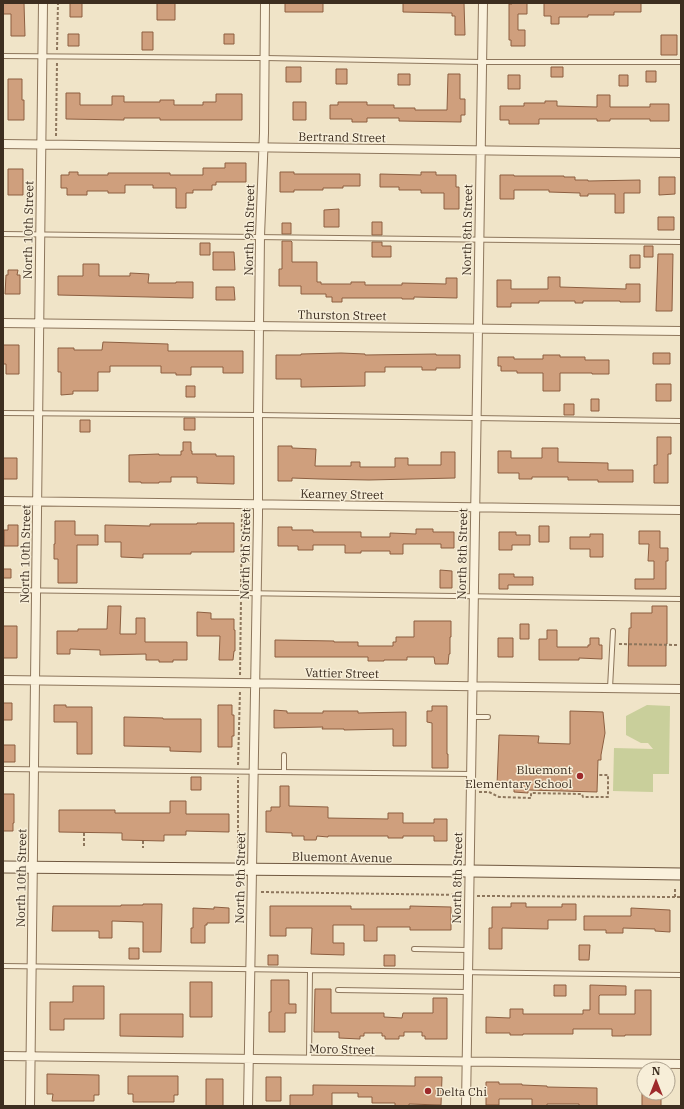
<svg xmlns="http://www.w3.org/2000/svg" width="684" height="1109" font-family="'IBM Plex Serif',serif">
<style>
.green{fill:#c9cf9b}
.building{fill:#cf9f7d;stroke:#8d5f41}
.lines{fill:none;stroke-linecap:round;stroke-linejoin:round}
.lane-casing{stroke:#8d765c;stroke-width:6}
.street-casing{stroke:#8d765c;stroke-width:10}
.secondary-casing{stroke:#6f573f;stroke-width:13}
.path{stroke:#8d765c;stroke-width:2;stroke-dasharray:3 2;stroke-linecap:butt}
.lane{stroke:#faf1dc;stroke-width:4}
.street{stroke:#faf1dc;stroke-width:8}
.secondary{stroke:#faf1dc;stroke-width:11}
.poi-dot{fill:#9e2a2b;stroke:#f7eed8;stroke-width:1.5}
.labels{text-anchor:middle;dominant-baseline:central;stroke-width:3;stroke-linejoin:round;paint-order:stroke}
.street-label{font-size:12px;fill:#3d2e20;stroke:#f7eed8}
.poi-label{font-size:12px;fill:#3d2e20;stroke:#f7eed8;text-anchor:end}
</style>
<rect width="100%" height="100%" fill="#f0e4c8"/>
<path class="green" d="M647 705 670 706 669 774H653V792L613 791 614 748 653 749 648 743H641L626 735V716Z"/>
<path class="building" d="M3 3H24L25 36H11V14H3Z
M70 3H82V17H70Z
M157 3H175V20H157Z
M285 3H323V12H285Z
M403 3H464L465 35H455V16H452V13L403 12Z
M512 3H527V14H518V30H525V46H511V40H509V4H512Z
M544 3H641V12H614V15H588V17H559V24H551V16H544Z
M142 32H153V50H142Z
M68 34H79V46H68Z
M224 34H234V44H224Z
M661 35H677V55H661Z
M286 67H301V82H286Z
M551 67H563V77H551Z
M336 69H347V84H336Z
M646 71H656V82H646Z
M398 74H410V85H398Z
M448 74H460V99H465V115H461V122L399 121V118H367V122H352V119H330V105H338V102H367V105H394V108H415V110H447Z
M508 75H520V89H508Z
M619 75H628V86H619Z
M8 79H22V100H24V120H8Z
M66 93H80V105H112V96H124V102H160V100H174V105H203V102H216V94H242V120H160V118H124V120L66 119Z
M597 95H610V107H650V104H669V121H650V119H610V121H597V119H539V124H509V120H500V106H524V103H545V101H557V106L597 107Z
M293 102H306V120H293Z
M225 163H246V182H216V185H212V190H193V193H186V208H176V188H153V185H125V193H108V191H87V195H67V188H61V175H69V172H78V175H108V173H170V175H203V168H225Z
M8 169H23V195H8Z
M280 172H294V174H360V186H343V188H323V190H294V192H280Z
M421 172H436V175H456V187H459V209H444V193H421V190H399V187H380V174L421 175Z
M500 175H514V176H564V177H575V180H588V181L640 180V193H624V213H615V194H588V196H580V193L549 192V190H514V199H500Z
M659 177H675V194L659 195Z
M339 209V227H324V210Z
M658 217H674V230H658Z
M372 222H382V235H372Z
M282 223H291V234H282Z
M282 241H291L292 242V262H317V282H321V284H351V282H365V285H402V283L446 284V278H457V298L414 297V299H402V298H342V302H332V297H326V294H301V286H279V269H282Z
M372 242H382V246H391V257H372Z
M200 243H210V255H200Z
M644 246H653V257H644Z
M213 252H234L235 270H213Z
M658 254H673L672 311H656Z
M630 255H640V268H630Z
M83 264H99V276H130V273L149 274 148 283H176V282H193V298L58 295V276H83Z
M8 270H18L17 275H20V294H5L6 275H8Z
M548 277H560V287L626 289V284H640V302H620V301H583V303H575V301H539V303H511V307H497V280H511V289H548Z
M216 287H234L235 300H216Z
M103 342 168 344V351H243V373H223V367H191V375H176V373H161V366H110V372H98V391H73V394L61 395V372H58V348H74V350H102Z
M3 345H19V374H6V364H3Z
M341 353 365 354V355L436 354V355H460V368H436V370H422V367H385V372H365V386L301 387V379H276V355H301V354Z
M653 353H670V364H653Z
M543 355H560V357H585V360H609V374H592V373H560V391H543V373H517V371H501V366H498V357H514V359H543Z
M656 384H671V401H656Z
M186 386H195V397H186Z
M591 399H599V411H591Z
M564 404H574V415H564Z
M184 418H195V430H184Z
M80 420H90V432H80Z
M657 437H671V454H668V483H654V465H657Z
M183 442H191V451H192V454H216V456H234V484L197 483V477H171V482H159V483H141V482H129V455L159 454V455H181V451H183Z
M278 446H292V448L316 449 315 466H351V462H360V467H395V458H408V465H441V452H455V478L369 480 320 479 292 478V481H278Z
M542 448H558V462L608 463V470H633V482H598V480H568V477H532V479H519V473H498V451H511V458H542Z
M3 458H17V479H3Z
M55 521H75V535H98V545H77V583H58V559H54V544H55Z
M197 523H234V552H191V554H143V558L121 557V542H105V525L150 526V524H197Z
M8 525H18V546H4V530H8Z
M539 526H549V542H539Z
M278 527H292V530H313V532H361V537H390V533L416 534V529H433V532H454V548H441V544H403V554H390V551H361V553H345V545H313V550H298V546H278Z
M639 531H660V548H668V561H666V589H635V579H654V561H648L649 544H639Z
M499 532H516V535H530V545H512V550H499Z
M590 534H603V557H590V549H570V537H590Z
M3 569H11V578H3Z
M440 570 452 571V588H440Z
M499 574H514V577H533V585H508V589H499Z
M108 606H121L120 634H136V618H145V642H187V660H173V662H159V660H146V654L100 655V650L70 649V654H57V631H78V629H107Z
M652 606H667V644H666V666H628L629 628H631V613H652Z
M197 612 211 613V619H234V630H235V651H234L233 660H219L220 636H197Z
M414 621H451V637H450V654H449L448 664H435L434 657H407V660H384V661H368V657H275V640L334 641V642H358V646H393V642H396V637H414Z
M520 624H529V639H520Z
M3 626H17V658H3Z
M547 630H557V647H588V645H590V638H599V645H602V659L579 658V660H539V639H547Z
M498 638H513V657H498Z
M3 703H12V720H3Z
M54 705H66V707H92V754H77V722H54Z
M218 705H232V715H234V736H232V747H218Z
M432 706H447V754H448V768H432V723L427 722V711H432Z
M274 710 287 711V713H323V711H358V713L406 712V746H393V729L344 730V729H322L323 727 274 728Z
M570 711 603 712 605 733 601 755V760H598L597 792 528 790V793L514 792V785H497L499 735 539 736 538 743 570 744Z
M124 717 163 718V719H201V752L170 751V747L124 746Z
M3 745H15V762H3Z
M191 777H201V790H191Z
M280 786H289V806L328 807V818L388 819V813H403V823H434V819H447V841H434V836H403V838H388V836H328V837L317 836 316 840H304V836H292V833L266 832V811H271V807H280Z
M3 794H14V823H13V831H3Z
M170 801H186V814H229V832L186 831V835H164V841L122 840V833L59 832V810H115V813H170Z
M511 903H526V907H562V904H576V920H548V929L502 928V949H489V928H492V907H511Z
M143 904H162L161 952H143V922L112 921V938H99V931H52L53 906H121V905H143Z
M270 906H351V909H410V906L451 907V930H410V927H377V941H364V925H333V943H344V955L311 954 312 928H286V936H270Z
M214 907 229 908V923H207V925H205V943H191V928H193V908L214 909Z
M631 908 670 910V932L655 931V929L623 928V933H606V930H584V916H631Z
M579 945H590L589 960H579Z
M129 948H139V959H129Z
M268 955H278V965H268Z
M384 955H395V966H384Z
M271 980H289V1004H296V1013H285V1032H269V1012H271Z
M190 982H212V1017H190Z
M554 985H566V996H554Z
M590 985 626 986V995H600L599 996V1014H635V990H651V1035H625V1036H612V1029H573V1034H523V1035H510V1033H486V1017L510 1018V1009H523V1014H583V1010H590Z
M73 986H104V1019H64V1030H50V1002H73Z
M315 989H331V1013H384V1017L402 1018 403 1013H433V998H447V1039H425V1036H422V1032H404V1036H399V1039H385V1036H382V1033H364V1036H360V1039L339 1038V1032H314Z
M120 1014H183V1037L120 1036Z
M47 1074 99 1075V1095H94V1101H52L53 1094H47Z
M128 1076H178V1095H174V1102H133V1094H128Z
M266 1077H281V1101H266Z
M415 1077H442L441 1105 409 1104V1106H395V1103H372V1097H358V1093H332V1106H290V1095H313V1085L415 1086Z
M206 1079H223V1106H206Z
M486 1082H499V1084H522V1085L547 1086V1087L597 1088V1106H579V1104H547V1106H532V1099H499V1105H486Z
M642 1093H661V1106H642Z"/>
<g class="lines">
<g class="lane-casing">
<path id="lane" d="M3 56 265 58 482 62H681
M3 234 681 242
M3 413 258 415 681 421
M3 590 681 599
M610 688 613 631
M472 717H488
M284 755V772
M3 769 471 774
M414 949 468 950
M3 966 681 975
M338 990 467 992
M309 1060 310 971"/>
</g>
<g class="street-casing">
<path id="street" d="M3 144 681 153
M3 323 681 331
M3 501 681 510
M3 680 681 689
M3 1056 681 1064
M30 1106 43 3
M248 1106 258 516V415L260 236 264 133 265 3
M466 1106 483 3"/>
</g>
<g class="secondary-casing">
<path id="secondary" d="M3 867 469 871 681 874"/>
</g>
<path class="path" d="M57 50 58 3
M56 136 57 62
M241 587 242 513
M619 644 678 645
M240 675 241 599
M238 765 240 691
M479 792H489L499 797 531 798V793L582 794 583 797H608V775H598
M143 841V848
M84 846V833
M238 848V777
M261 892 461 895
M477 896 681 897
M675 897V889"/>
<use href="#lane" class="lane"/>
<use href="#street" class="street"/>
<use href="#secondary" class="secondary"/>
</g>
<g class="poi-dot">
<circle cx="580" cy="776" r="4"/>
<circle cx="428" cy="1091" r="4"/>
</g>
<g class="labels">
<g class="street-label">
<text transform="translate(342 137) rotate(1)">Bertrand Street</text>
<text transform="translate(28 230) rotate(-89)">North 10th Street</text>
<text transform="translate(249 230) rotate(-89)">North 9th Street</text>
<text transform="translate(467 230) rotate(-89)">North 8th Street</text>
<text transform="translate(342 315) rotate(1)">Thurston Street</text>
<text transform="translate(342 494) rotate(1)">Kearney Street</text>
<text transform="translate(25 554) rotate(-89)">North 10th Street</text>
<text transform="translate(245 554) rotate(-89)">North 9th Street</text>
<text transform="translate(462 554) rotate(-89)">North 8th Street</text>
<text transform="translate(342 673) rotate(1)">Vattier Street</text>
<text transform="translate(342 857) rotate(1)">Bluemont Avenue</text>
<text transform="translate(21 878) rotate(-89)">North 10th Street</text>
<text transform="translate(240 878) rotate(-89)">North 9th Street</text>
<text transform="translate(457 878) rotate(-89)">North 8th Street</text>
<text transform="translate(342 1049) rotate(1)">Moro Street</text>
</g>
<g class="poi-label">
<text x="572" y="769">Bluemont<tspan x="572" dy="14">Elementary School</tspan></text>
<text x="436" y="1091" text-anchor="start">Delta Chi</text>
</g>
</g>
<rect width="684" height="1109" fill="none" stroke="#3d2e20" stroke-width="8"/>
<g transform="translate(656 1081)"><circle r="19" fill="#f7eed8" stroke="#ada18e"/>
<path d="M0-3L7 15L0 10L-7 15Z" fill="#9e2a2b"/>
<text y="-6" font-size="11" font-weight="bold" text-anchor="middle" fill="#3d2e20">N</text>
</g>
</svg>
